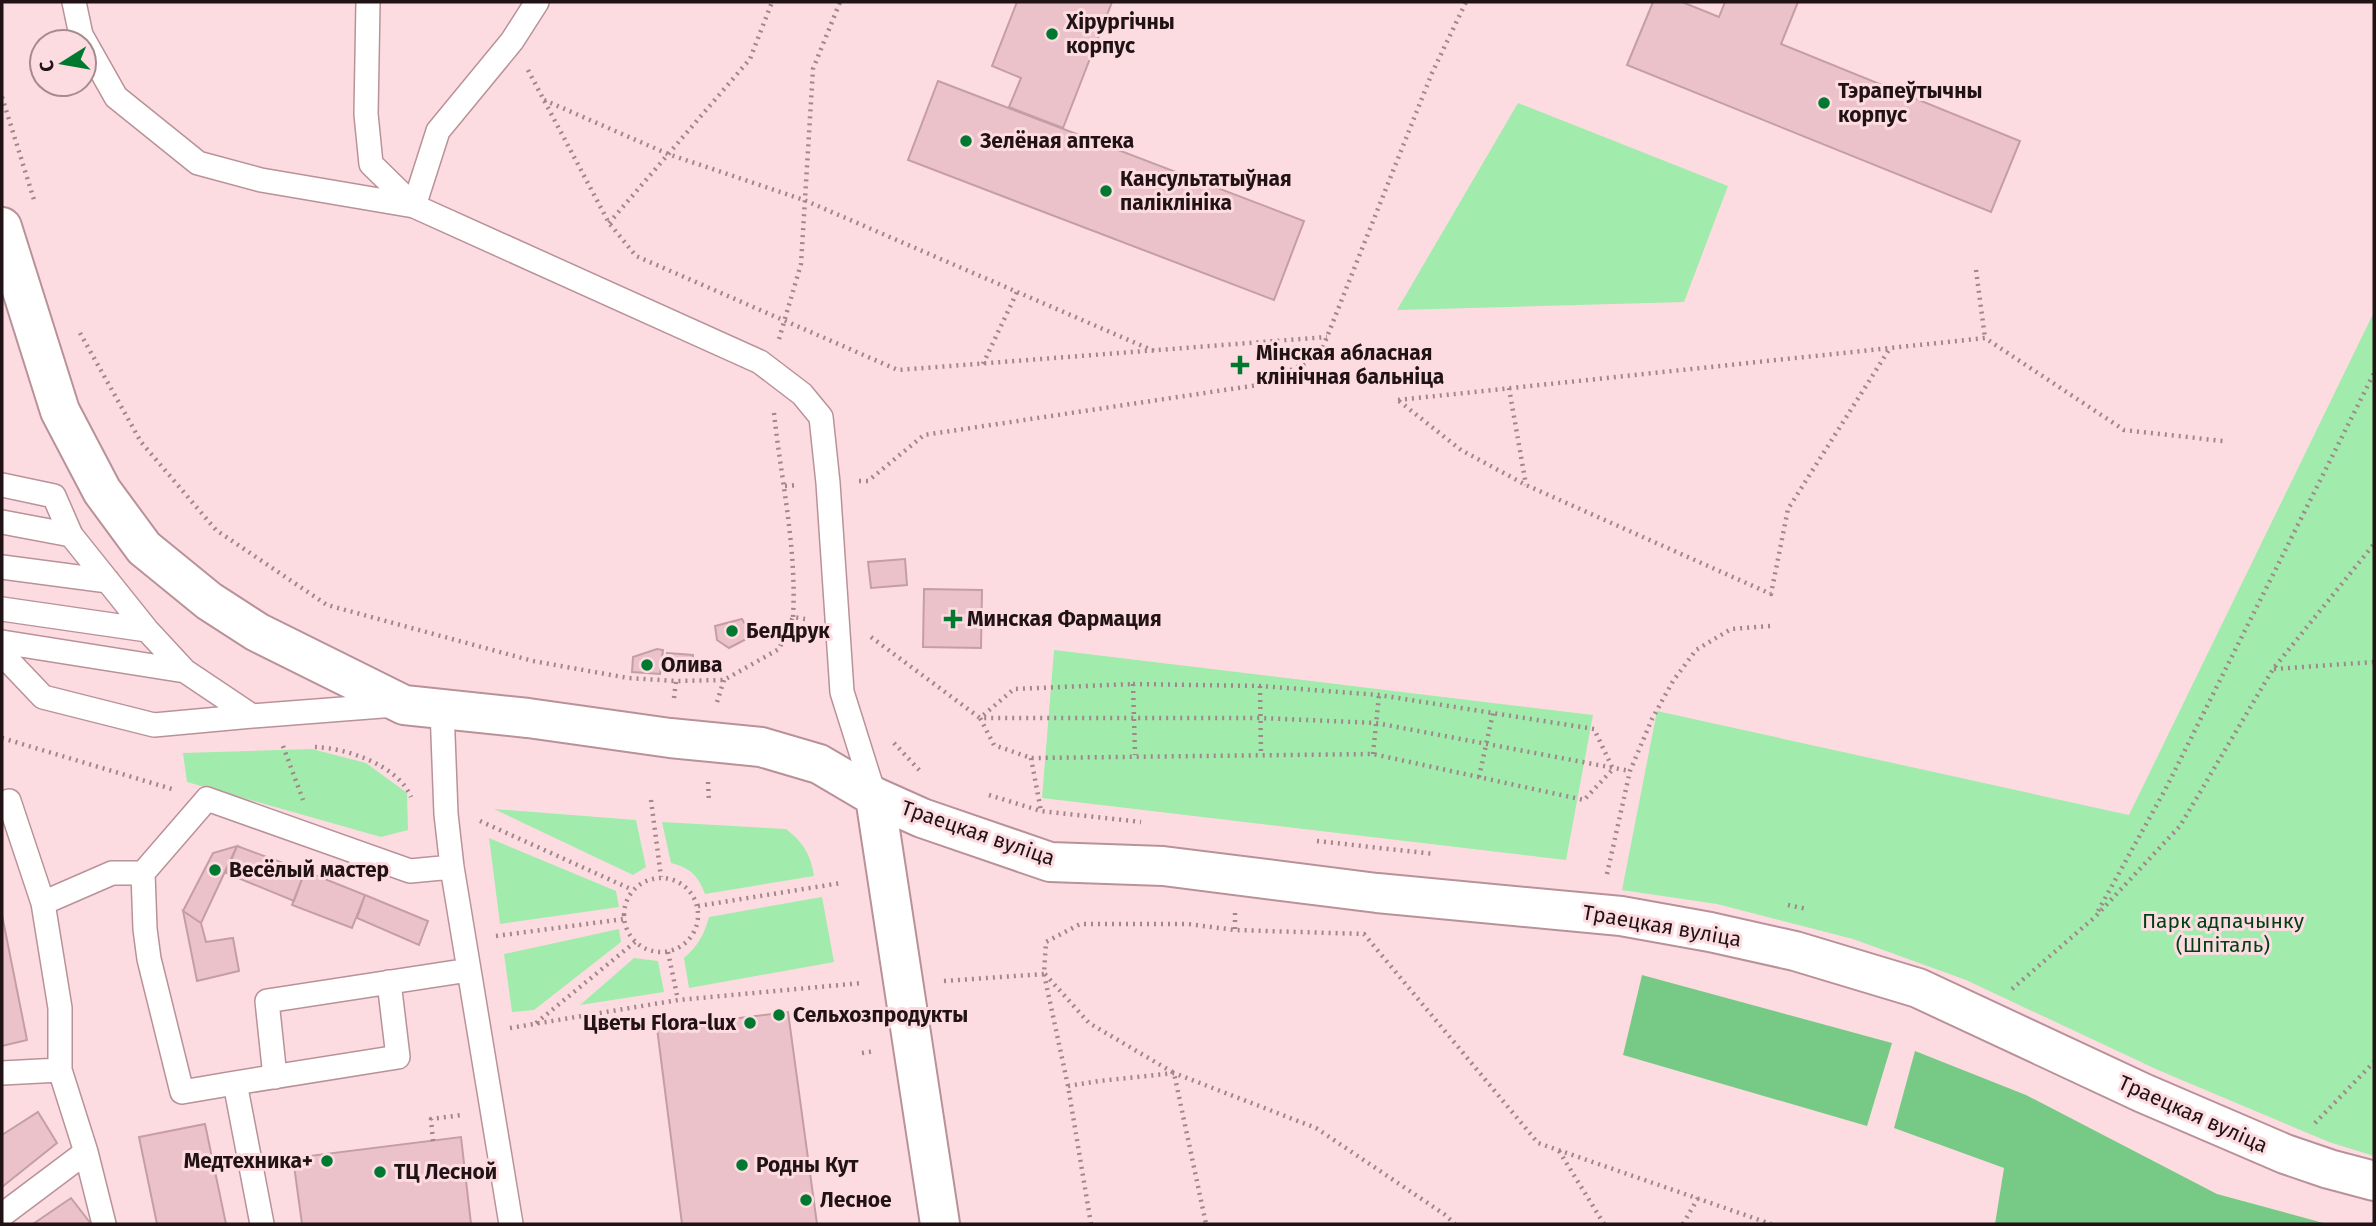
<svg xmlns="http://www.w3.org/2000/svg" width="2376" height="1226" font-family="'Fira Sans',sans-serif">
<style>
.green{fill:#a1ebac}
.forest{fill:#77ca86}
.building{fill:#ebc2c9;stroke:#c59ea5;stroke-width:2}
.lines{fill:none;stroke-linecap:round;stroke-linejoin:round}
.lane-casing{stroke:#b99299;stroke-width:26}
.secondary-casing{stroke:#b99299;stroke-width:42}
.path{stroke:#a0878b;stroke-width:4.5;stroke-dasharray:2 5;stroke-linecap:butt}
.lane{stroke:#fff;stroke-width:23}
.secondary{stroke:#fff;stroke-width:38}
.poi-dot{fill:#007930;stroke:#fddce1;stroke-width:2.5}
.labels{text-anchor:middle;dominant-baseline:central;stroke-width:6;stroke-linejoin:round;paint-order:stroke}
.poi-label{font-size:21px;font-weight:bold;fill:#201215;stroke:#fddce1;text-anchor:start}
.street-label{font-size:21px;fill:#201215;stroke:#fddce1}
.park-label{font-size:21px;fill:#003f14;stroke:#fddce1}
</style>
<rect width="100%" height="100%" fill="#fddce1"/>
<path class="green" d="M1518 103 1728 186 1684 302 1397 310Z
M2374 312V1156L2329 1142 2158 1070 1966 980 1853 939 1717 904 1622 890 1657 711 2129 815Z
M1054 650 1593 715 1566 860 1042 798Z
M312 749 366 763 407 793 408 830 381 837 187 782 183 753Z
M494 809 636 820 646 867 633 875Z
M662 822 786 829C803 842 811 855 814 876L705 894C698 875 690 868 671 863Z
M489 838 616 891 619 907 500 924Z
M822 897 834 962 689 988 684 958C698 946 704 935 709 917Z
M619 929 621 942 534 1010 512 1012 504 954Z
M634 958 658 961 664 992 580 1005Z"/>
<path class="forest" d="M1642 975 1892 1043 1867 1126 1623 1055Z
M1915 1051 2026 1095 2217 1194 2327 1224H1995L2004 1168 1894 1128Z"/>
<path class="building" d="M1017 2H1112L1063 128 1009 107 1021 78 992 66Z
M1653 2H1682L1719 17 1725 2H1798L1781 44 2020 141 1991 212 1627 65Z
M938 81 1304 221 1274 300 908 160Z
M905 559 907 585 871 588 868 562Z
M924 589 982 590 981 648 923 647Z
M742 619 752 636 729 648 717 640 715 626Z
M657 649 663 650 660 674 632 672 633 657Z
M667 653 693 655 692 668 666 666Z
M237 846 305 871 294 901 226 873Z
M237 846 201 923 183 911 213 853Z
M305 871 365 895 352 928 292 905Z
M365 895 428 921 419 945 357 918Z
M183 911 201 923 206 942 233 938 239 971 197 981Z
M2 915 27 1040 2 1046Z
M788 1012 817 1224H682L657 1028Z
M38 1112 57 1143 2 1187V1135Z
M205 1124 226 1224H157L139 1137Z
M461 1137 471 1224H302L293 1158Z
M71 1198 91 1224H33Z"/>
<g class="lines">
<g class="lane-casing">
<path id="lane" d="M74 2 81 35 116 97 198 163 261 180 414 206 760 362 802 394 821 417 828 483 842 692 875 797
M368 2 366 114 371 164 414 206
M414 206 438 131 512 41 537 2
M2 485 54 496 71 535
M2 522 71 535 147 630 185 671
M2 567 108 581
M2 609 147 630
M2 642 185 671 252 716 395 705
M2 654 43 697 154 725 252 716
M442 709 446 814 452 867 511 1224
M9 801 43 903
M143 873 145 929 149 959 182 1092 235 1083 262 1224
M2 1073 60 1070V1008L43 903 112 873H143L207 799 410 871 452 867
M275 1077 267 1001 469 970
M235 1083 398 1057 389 982
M86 1152 104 1224
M2 1215 86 1152 60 1070"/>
</g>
<g class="secondary-casing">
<path id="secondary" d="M2 227 60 411 102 491 144 548 209 601 257 632 404 705 528 718 670 738 761 747 819 764 875 797 922 818 1050 862 1163 866 1377 893 1621 916 1710 932 1795 951 1918 988 2143 1093 2285 1154 2329 1169 2374 1181
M875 797 940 1224"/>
</g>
<path class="path" d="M528 70 609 223 636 256 898 370 1327 337
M2 97 35 203
M544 100 668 154 804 200 1154 351
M609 223 750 59 772 2
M1976 270 1985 338
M80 333 141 442 216 530 327 605 533 661 628 678 676 681 724 680 779 649 793 617 805 619
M779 339 801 264 813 69 840 2
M983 364 1017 292
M1509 388 1526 485
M1398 400 1985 338 2124 430 2223 441
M1399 401 1461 450 1526 485 1771 594 1788 509 1890 348
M774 413C781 480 797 548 793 617
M859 481H868L924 435 1258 385 1319 357 1432 73 1466 2
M785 486 798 485
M871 637 980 718H1261L1376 723 1630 771
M2274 669 2374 662
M1133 684 1260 686 1379 695 1594 729 1613 769 1584 800 1373 754 1031 758 994 745 980 718 1014 689Z
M1133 684 1135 755
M1260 686 1261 754
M674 698 676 681
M717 702 724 680
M2 738 172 789
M894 743 921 772
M283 746 303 800
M315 747C346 748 398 765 411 797
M1373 754 1379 695
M1031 758 1041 811
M1479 777 1493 713
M708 782 709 802
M989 795 1041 811 1141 822
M651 800 661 877
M480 821 633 890
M1317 841 1434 854
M1607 874 1630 771 1652 719 1673 681 1696 650 1731 629 1770 626
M624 915a37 37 0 1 1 74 0a37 37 0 1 1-74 0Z
M1788 905 1807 909
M698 906 841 883
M2098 911 2165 790 2374 373
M1235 913V930
M496 936 624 919
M668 952 678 1000
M1045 974 1089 1023 1174 1073 1206 1224
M944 981 1044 974
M2012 989 2095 917 2180 826 2273 669 2374 544
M536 1023 635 942
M510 1028 678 1000 862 983
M862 1053 875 1051
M1068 1086 1099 1081 1174 1073 1316 1128 1444 1214 1455 1224
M2315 1123 2374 1062
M433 1141 431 1119 462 1115
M1559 1151 1604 1224
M1091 1224 1068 1086 1044 974 1046 942 1080 924H1188L1235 930 1364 934 1538 1143 1771 1224
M1683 1224 1698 1198"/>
<use href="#lane" class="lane"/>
<use href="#secondary" class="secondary"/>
</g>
<g class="poi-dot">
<circle cx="1052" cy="34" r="7"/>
<circle cx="1824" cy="103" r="7"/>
<circle cx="966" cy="141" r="7"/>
<circle cx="1106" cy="191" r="7"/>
<path d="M1236.5 354.5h7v7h7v7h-7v7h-7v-7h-7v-7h7z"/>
<path d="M949.5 608.5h7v7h7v7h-7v7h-7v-7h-7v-7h7z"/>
<circle cx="732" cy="631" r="7"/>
<circle cx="647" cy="665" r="7"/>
<circle cx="215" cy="870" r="7"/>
<circle cx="779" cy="1015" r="7"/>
<circle cx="750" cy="1023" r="7"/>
<circle cx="327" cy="1161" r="7"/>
<circle cx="742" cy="1165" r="7"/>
<circle cx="380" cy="1172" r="7"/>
<circle cx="806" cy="1200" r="7"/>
</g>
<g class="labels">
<g class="poi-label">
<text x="1066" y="22">Хірургічны<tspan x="1066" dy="24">корпус</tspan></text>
<text x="1838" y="91">Тэрапеўтычны<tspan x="1838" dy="24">корпус</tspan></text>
<text x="980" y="141">Зелёная аптека</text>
<text x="1120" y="179">Кансультатыўная<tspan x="1120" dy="24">паліклініка</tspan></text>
<text x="1256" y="353">Мінская абласная<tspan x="1256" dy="24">клінічная бальніца</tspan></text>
<text x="967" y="619">Минская Фармация</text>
<text x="746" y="631">БелДрук</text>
<text x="661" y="665">Олива</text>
<text x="229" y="870">Весёлый мастер</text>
<text x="793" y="1015">Сельхозпродукты</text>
<text x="736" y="1023" text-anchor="end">Цветы Flora-lux</text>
<text x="313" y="1161" text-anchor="end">Медтехника+</text>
<text x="756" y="1165">Родны Кут</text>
<text x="394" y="1172">ТЦ Лесной</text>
<text x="820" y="1200">Лесное</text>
</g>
<g class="street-label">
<text transform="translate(978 833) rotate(19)">Траецкая вуліца</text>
<text transform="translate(1662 926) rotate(10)">Траецкая вуліца</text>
<text transform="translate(2193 1114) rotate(24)">Траецкая вуліца</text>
</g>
<g class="park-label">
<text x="2223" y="921">Парк адпачынку<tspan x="2223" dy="24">(Шпіталь)</tspan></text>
</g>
</g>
<rect width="2376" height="1226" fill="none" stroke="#201215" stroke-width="7"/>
<g transform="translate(63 63) rotate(259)"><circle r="33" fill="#fddce1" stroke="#a58b8f" stroke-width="2"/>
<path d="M0-5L12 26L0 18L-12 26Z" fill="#007930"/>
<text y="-10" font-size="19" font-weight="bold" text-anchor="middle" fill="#201215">С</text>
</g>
</svg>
